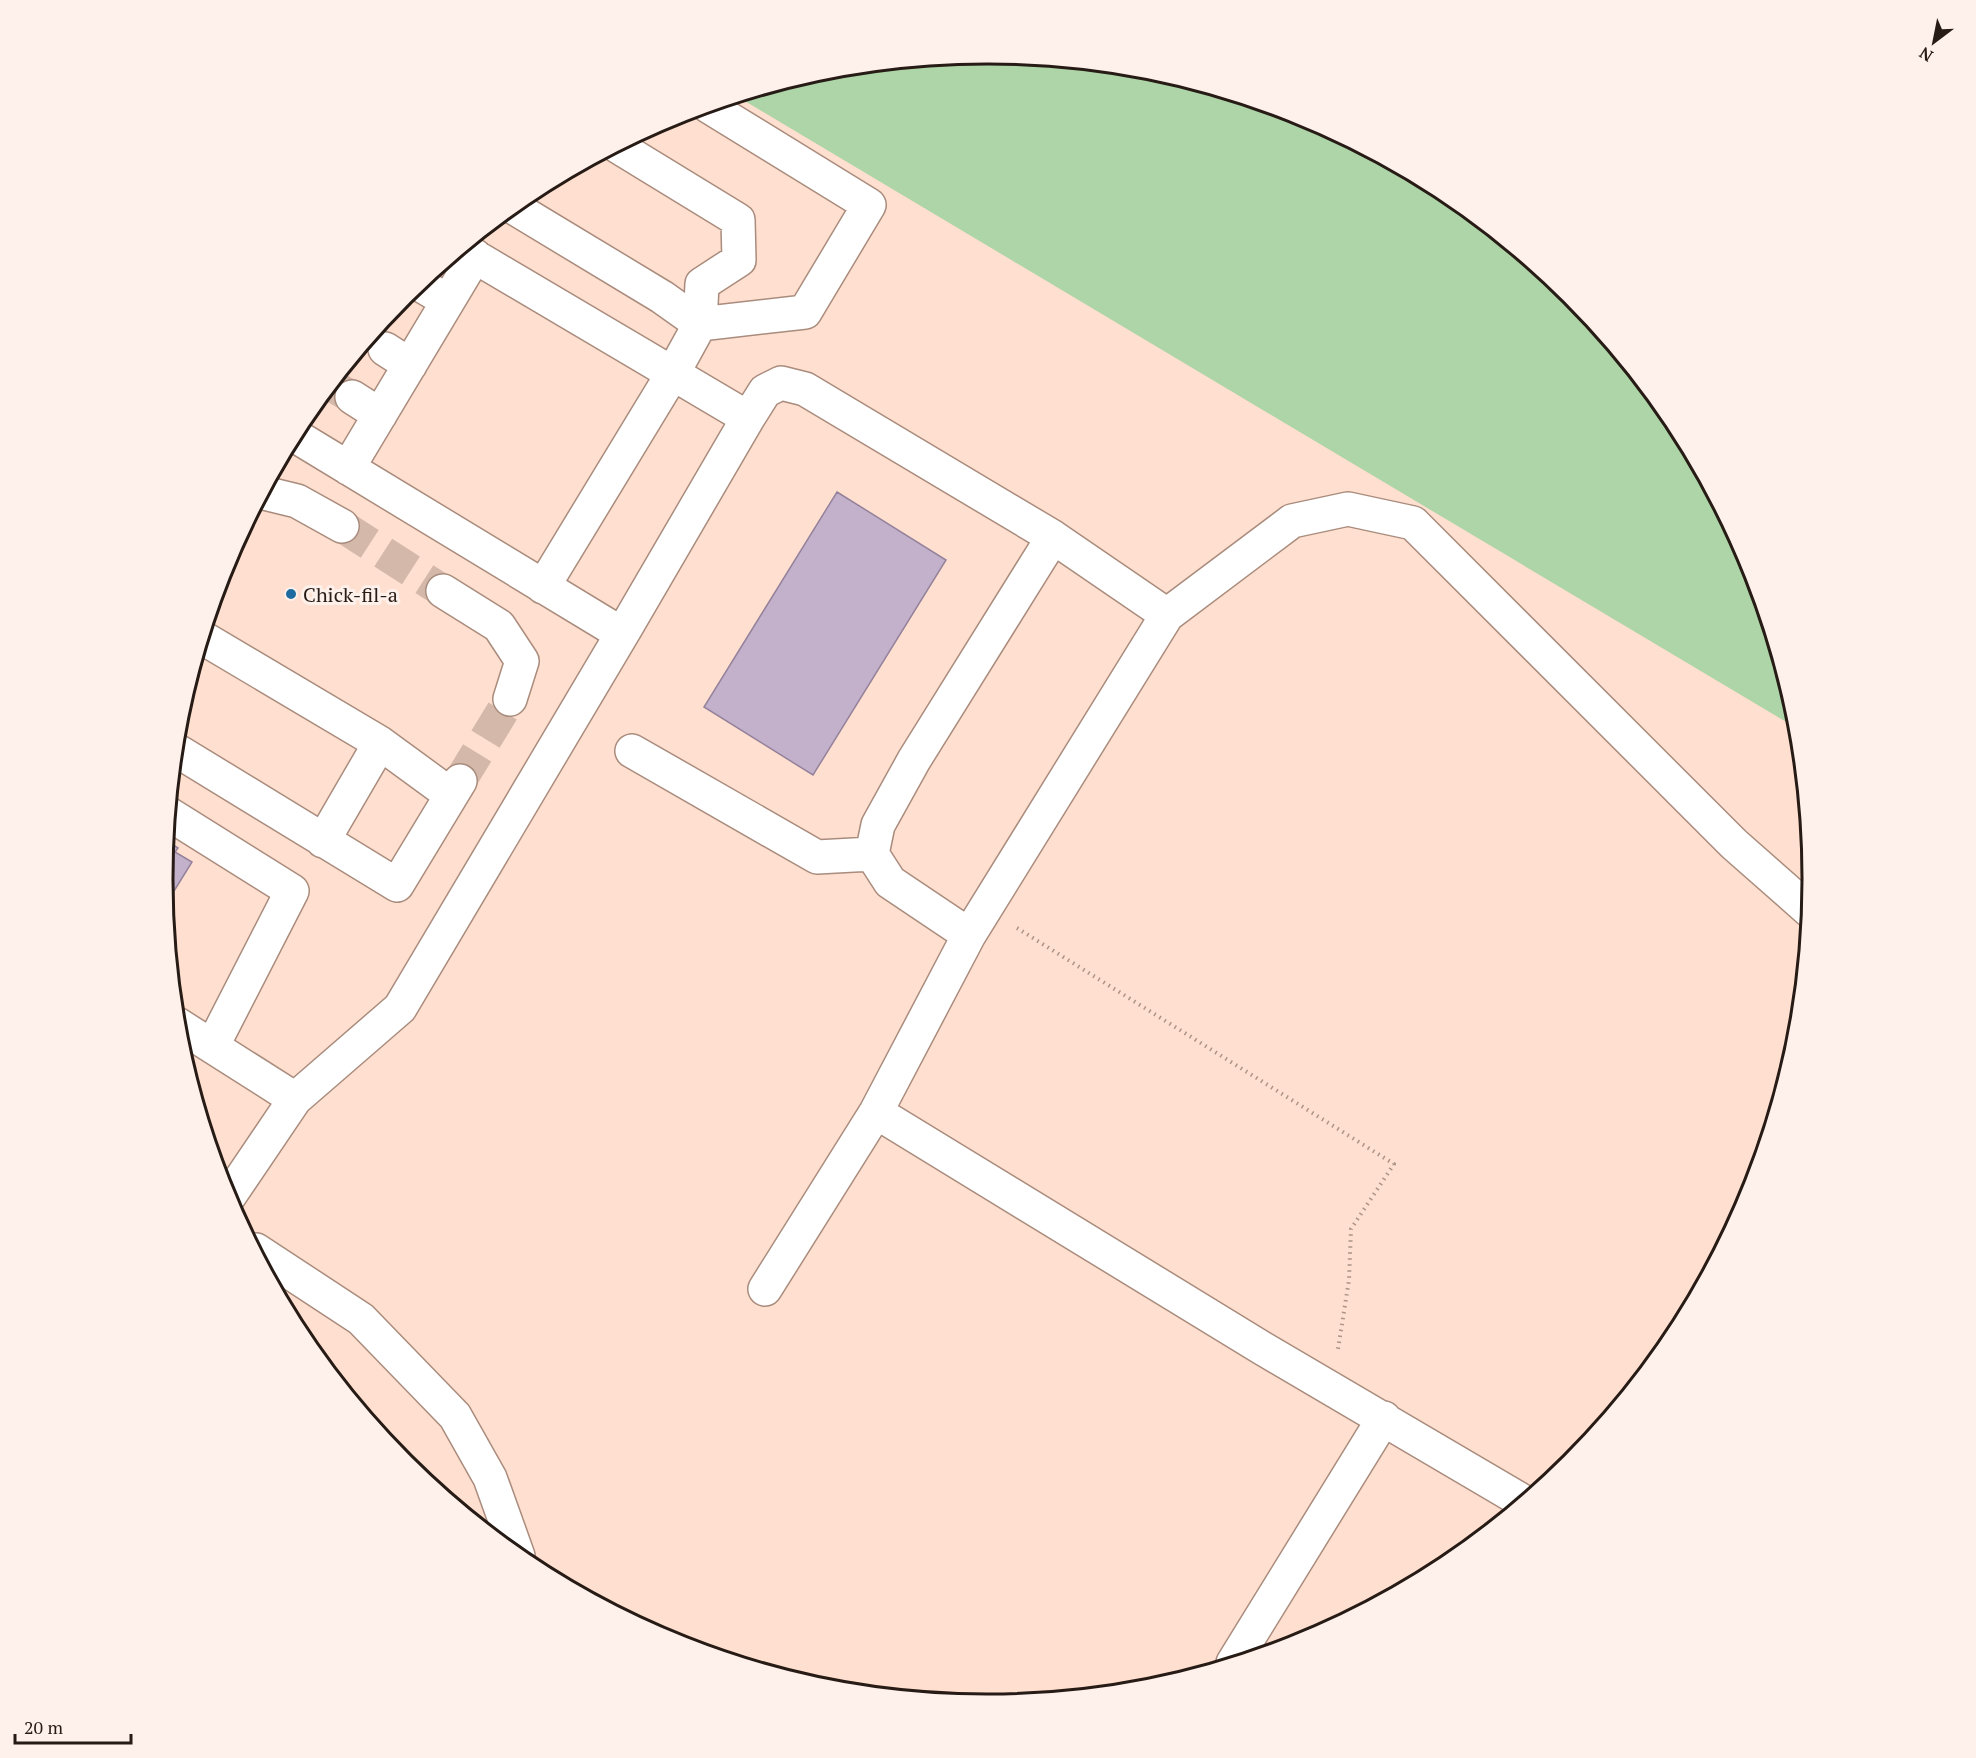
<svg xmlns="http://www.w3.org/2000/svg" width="1976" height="1758" font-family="'PT Serif',serif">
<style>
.green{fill:#add5a8}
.building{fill:#c3b0ca;stroke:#94829b;stroke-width:1.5}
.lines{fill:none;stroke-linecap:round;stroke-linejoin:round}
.minor-tunnel{stroke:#d4b8aa;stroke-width:33;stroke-dasharray:33 16;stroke-linecap:butt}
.minor-casing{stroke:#a98c7d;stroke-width:36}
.path{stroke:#ac9488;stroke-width:4;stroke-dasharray:1.5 4.5;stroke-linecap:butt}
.minor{stroke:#fff;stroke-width:33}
.poi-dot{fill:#1e6c9f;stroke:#fef0ea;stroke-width:2}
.labels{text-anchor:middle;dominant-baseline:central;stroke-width:6;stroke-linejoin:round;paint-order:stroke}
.poi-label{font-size:20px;fill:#271b16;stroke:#fef0ea;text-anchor:start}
.rim{fill:none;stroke:#271b16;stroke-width:3}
</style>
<rect width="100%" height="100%" fill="#ffdfcf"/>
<path class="green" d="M988 54 1149 70 1304 117 1447 193 1572 296 1674 421 1750 564 1797 718 1798 729 738 97 827 70Z"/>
<path class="building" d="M837 492 946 560 813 775 704 707Z
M167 841 178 848 175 852 192 862 166 904 163 879Z"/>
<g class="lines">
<path class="minor-tunnel" d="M331 385 352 397
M342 526 443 591
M460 781 510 699"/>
<g class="minor-casing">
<path id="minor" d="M513 207 662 297 700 324 805 312 869 205 708 106
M419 284 448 301
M385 349 410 365
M352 397 380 415
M748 418 765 391 781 383 805 389 1053 537 1167 615
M294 435 622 634
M348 468 475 256
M264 493 297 501 342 526
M543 587 673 373 700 324 702 284 739 260 738 220 617 146
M443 591 499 626 522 661 510 699
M203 638 380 743 323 841
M380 743 451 795
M176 750 397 885 460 781
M632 751 817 857 872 854
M169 814 292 891 213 1045
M969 935 890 882 872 854 878 825 914 760 1053 537
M177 1024 295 1099
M876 1112 1262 1348 1524 1502
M228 1198 295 1099 400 1008 625 629 748 418 462 249
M256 1250 361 1319 455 1416 490 1478 518 1556
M765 1289 876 1112 969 935 1167 615 1292 521 1348 509 1413 523 1734 844 1810 911
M1233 1663 1384 1418"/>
</g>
<path class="path" d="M1017 928 1394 1164 1351 1229 1349 1280 1338 1349"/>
<use href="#minor" class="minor"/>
</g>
<circle class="poi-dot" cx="291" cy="594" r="6"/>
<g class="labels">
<g class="poi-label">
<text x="303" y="594">Chick-fil-a</text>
</g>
</g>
<path d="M0 0H1976V1758H0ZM987 64H988A814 814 0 0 1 1802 878V880A814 814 0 0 1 988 1694H987A814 814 0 0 1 173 880V878A814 814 0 0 1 987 64Z" fill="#fef0ea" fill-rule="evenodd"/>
<path class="rim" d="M987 64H988A814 814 0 0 1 1802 878V880A814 814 0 0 1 988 1694H987A814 814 0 0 1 173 880V878A814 814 0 0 1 987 64Z"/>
<g transform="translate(1934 42) rotate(212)" stroke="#fef0ea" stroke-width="4.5" paint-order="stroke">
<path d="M0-4.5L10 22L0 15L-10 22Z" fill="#271b16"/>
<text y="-9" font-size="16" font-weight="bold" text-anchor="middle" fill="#271b16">N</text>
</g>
<path d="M15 1734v9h116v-9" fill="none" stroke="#271b16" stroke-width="3"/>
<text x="24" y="1734" font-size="18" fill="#271b16" stroke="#fef0ea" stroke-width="4.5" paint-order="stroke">20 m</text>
</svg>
